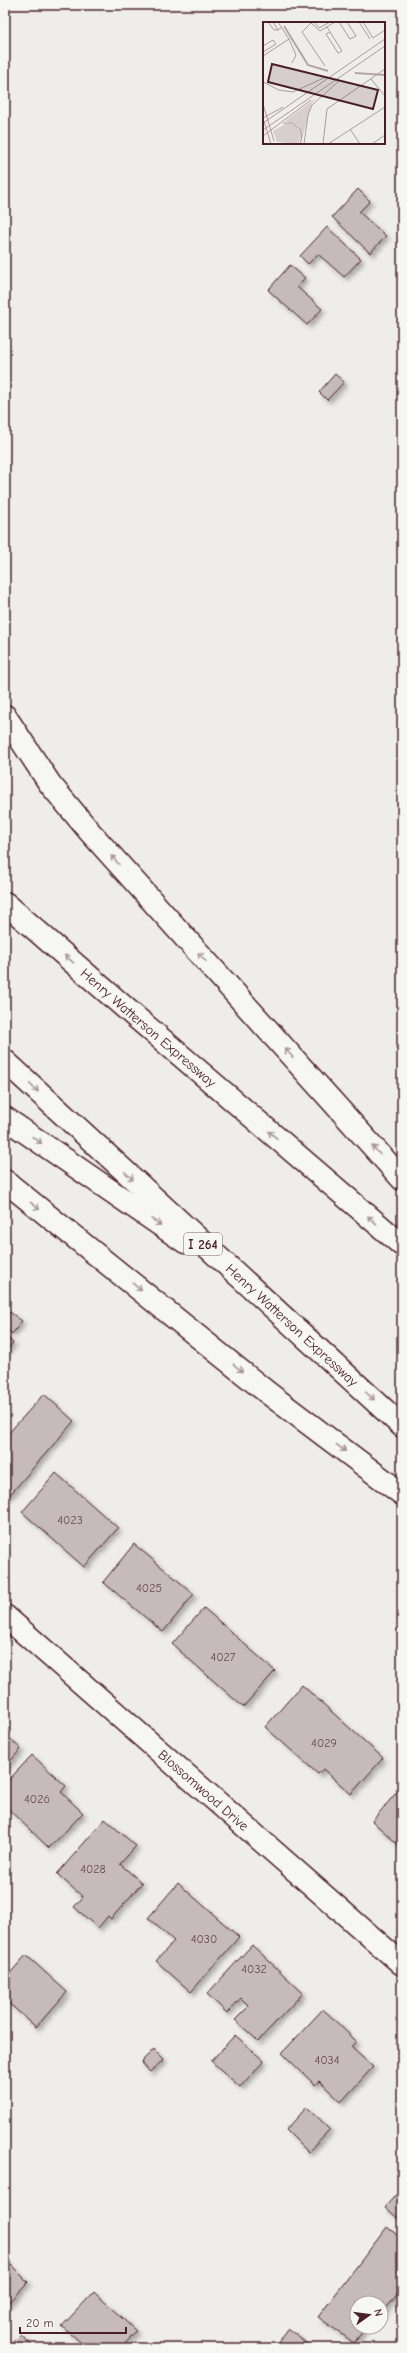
<svg xmlns="http://www.w3.org/2000/svg" width="407" height="2353" font-family="'Comic Neue',sans-serif">
<style>
.building{fill:#c6babb;stroke:#4a1f2b;filter:url(#shadow)}
.lines{fill:none;stroke-linecap:round;stroke-linejoin:round}
.minor-casing{stroke:#4a1f2b;stroke-width:25}
.motorway-casing{stroke:#4a1f2b;stroke-width:25}
.minor{stroke:#f6f6f2;stroke-width:22}
.motorway{stroke:#f6f6f2;stroke-width:22}
.oneway{stroke:#a99598}
.labels{text-anchor:middle;dominant-baseline:central;stroke-width:3;stroke-linejoin:round;paint-order:stroke}
.number-label{font-size:12px;fill:#69464f}
.shield{fill:#f6f6f2;stroke:#7e6067;stroke-width:1}
.shield-label{font-size:13px;font-weight:bold;fill:#4a1f2b}
.street-label{font-size:14px;fill:#4a1f2b;stroke:#f6f6f2}
.inset-river{fill:none;stroke:#b4a4a5;stroke-width:2}
.inset-road{fill:none;stroke:#ad9b9e;stroke-width:1}
.view{fill:#4a1f2b;fill-opacity:0.15;stroke:#4a1f2b;stroke-width:2}
.inset-edge{fill:none;stroke:#4a1f2b;stroke-width:2}
</style>
<defs>
<filter id="shadow"><feDropShadow dx="3.5" dy="3.5" stdDeviation="2" flood-color="#0004"/></filter>
</defs>
<rect width="100%" height="100%" fill="#efedea"/>
<filter id="ink" filterUnits="userSpaceOnUse"><feTurbulence type="fractalNoise" baseFrequency=".025" numOctaves="2"/><feDisplacementMap in="SourceGraphic" scale="8" xChannelSelector="R" yChannelSelector="G"/><feConvolveMatrix kernelMatrix="1 2 1 2 8 2 1 2 1" color-interpolation-filters="sRGB"/></filter>
<g filter="url(#ink)">
<path class="building" d="M358 189 370 201 359 212 386 236 370 253 332 217Z
M327 227 361 259 344 277 318 254 308 264 300 256Z
M290 265 305 278 297 287 322 309 307 325 268 290Z
M335 374 344 382 327 400 319 392Z
M10 1312 22 1321 12 1334 5 1328V1318Z
M5 1335 13 1343 5 1352Z
M44 1394 74 1421 7 1498 5 1496V1437Z
M56 1473 118 1528 84 1567 22 1512Z
M134 1544 194 1594 163 1632 103 1582Z
M204 1608 275 1671 243 1707 172 1644Z
M302 1685 383 1758 351 1794 323 1769 318 1774 265 1727Z
M5 1734 21 1749 5 1767Z
M32 1755 66 1786 61 1792 83 1813 49 1848 5 1806V1784Z
M402 1786V1848L372 1821Z
M105 1819 136 1846 120 1864 142 1883 111 1919 108 1916 98 1928 74 1907 83 1897 57 1874Z
M178 1883 239 1937 191 1992 156 1961 174 1941 148 1918Z
M252 1945 303 1993 258 2041 235 2020 249 2006 241 1998 227 2013 207 1994Z
M26 1955 67 1992 36 2027 5 2000V1979Z
M323 2009 356 2041 351 2047 373 2067 341 2102 319 2081 315 2085 282 2053Z
M235 2035 264 2061 240 2087 211 2061Z
M154 2049 164 2059 150 2072 141 2062Z
M307 2107 330 2129 308 2152 286 2130Z
M402 2188V2222L385 2207Z
M387 2227 402 2239V2288L381 2315V2303H357V2327H366L354 2343 318 2317Z
M5 2259 28 2282 5 2306Z
M94 2292 136 2331 120 2348H87L62 2326Z
M288 2329 313 2348H274Z
M21 2335 34 2348H8Z"/>
<g class="lines">
<g class="minor-casing">
<g id="minor">
<path id="s1" d="M5 1616 402 1964"/>
</g>
</g>
<g class="motorway-casing">
<g id="motorway">
<path d="M5 716 50 784 90 832 402 1179"/>
<path id="s2" d="M5 903 131 1013 402 1245"/>
<path id="s3" d="M5 1061 402 1426"/>
<path d="M5 1118 185 1242"/>
<path d="M5 1181 268 1393 402 1494"/>
</g>
</g>
<use href="#minor" class="minor"/>
<use href="#motorway" class="motorway"/>
</g>
<defs><path id="oneway-shaft" d="M-6 0H5M1.5-3L5.5 0L1.5 3" fill="none" stroke-width="1.6" stroke-linecap="round" stroke-linejoin="round"/></defs>
<g class="oneway">
<use href="#oneway-shaft" transform="translate(115 860) rotate(-132)"/>
<use href="#oneway-shaft" transform="translate(202 957) rotate(-132)"/>
<use href="#oneway-shaft" transform="translate(69 959) rotate(-139)"/>
<use href="#oneway-shaft" transform="translate(289 1053) rotate(-132)"/>
<use href="#oneway-shaft" transform="translate(34 1088) rotate(43)"/>
<use href="#oneway-shaft" transform="translate(273 1135) rotate(-140)"/>
<use href="#oneway-shaft" transform="translate(37 1140) rotate(35)"/>
<use href="#oneway-shaft" transform="translate(376 1150) rotate(-132)"/>
<use href="#oneway-shaft" transform="translate(129 1176) rotate(43)"/>
<use href="#oneway-shaft" transform="translate(35 1206) rotate(39)"/>
<use href="#oneway-shaft" transform="translate(372 1220) rotate(-139)"/>
<use href="#oneway-shaft" transform="translate(156 1222) rotate(35)"/>
<use href="#oneway-shaft" transform="translate(137 1287) rotate(39)"/>
<use href="#oneway-shaft" transform="translate(238 1368) rotate(39)"/>
<use href="#oneway-shaft" transform="translate(370 1396) rotate(42)"/>
<use href="#oneway-shaft" transform="translate(341 1448) rotate(37)"/>
</g>
</g>
<g class="labels">
<g class="number-label">
<text x="70" y="1520">4023</text>
<text x="149" y="1588">4025</text>
<text x="223" y="1657">4027</text>
<text x="324" y="1743">4029</text>
<text x="37" y="1799">4026</text>
<text x="93" y="1869">4028</text>
<text x="204" y="1939">4030</text>
<text x="254" y="1969">4032</text>
<text x="327" y="2060">4034</text>
</g>
<rect class="shield" x="184" y="1233" width="38" height="22" rx="3"/>
<g class="shield-label">
<text x="203" y="1244">I 264</text>
</g>
<g class="street-label">
<text stroke="none"><textPath href="#s2" startOffset="190">Henry Watterson Expressway</textPath></text>
<text stroke="none"><textPath href="#s3" startOffset="390">Henry Watterson Expressway</textPath></text>
<text stroke="none"><textPath href="#s1" startOffset="264">Blossomwood Drive</textPath></text>
</g>
</g>
<g transform="translate(263 22)">
<rect width="122" height="122" fill="#efedea"/>
<path d="M53 76 49 81 38 120 36 104 22 99ZM24 101 34 104 38 113 35 122 14 120 10 109Z" fill="#d7cfce"/>
<path class="inset-river" d="M21 4 45 43 65 49M92 51 122 53"/>
<path class="inset-road" d="M5 0 11 8H15M10 0 15 8 18 6M51 0 56 6 67 0M76 0 87 17 93 14 84 0M96 0 107 17M100 0 110 16 122 8M48 1 39 10 62 44M48 1 57 9 72 0M64 5 79 29 75 31 63 12 67 10M26 17 33 33 29 41M0 24 10 18 13 22 0 30M0 34 26 17 15 0M108 57 122 74M0 60 16 68 30 70 63 55M0 82 11 119M0 96 20 85M1 99 8 122M0 101 122 17M20 101H29L37 107 39 114 37 122M87 107 97 122M0 108 122 24M0 114 48 78M41 122 45 93 49 83 76 59M60 122 64 87 122 47M65 122 122 85M109 122 122 113"/>
<path class="view" d="M9 42 115 68 110 87 5 60Z"/>
<rect width="122" height="122" class="inset-edge"/>
</g>
<rect width="407" height="2353" fill="none" stroke="#f6f6f2" stroke-width="20"/>
<rect x="10" y="10" width="387" height="2333" fill="none" stroke="#4a1f2b" stroke-width="1.5" filter="url(#ink)"/>
<g transform="translate(369 2315) rotate(76)"><circle r="19" fill="#f6f6f2" stroke="#b1a0a2"/>
<path d="M0-3L7 15L0 10L-7 15Z" fill="#4a1f2b"/>
<text y="-6" font-size="11" font-weight="bold" text-anchor="middle" fill="#4a1f2b">N</text>
</g>
<path d="M20 2327v6h106v-6" fill="none" stroke="#4a1f2b" stroke-width="2"/>
<text x="26" y="2327" font-size="12" fill="#4a1f2b" stroke="#f6f6f2" stroke-width="3" paint-order="stroke">20 m</text>
</svg>
